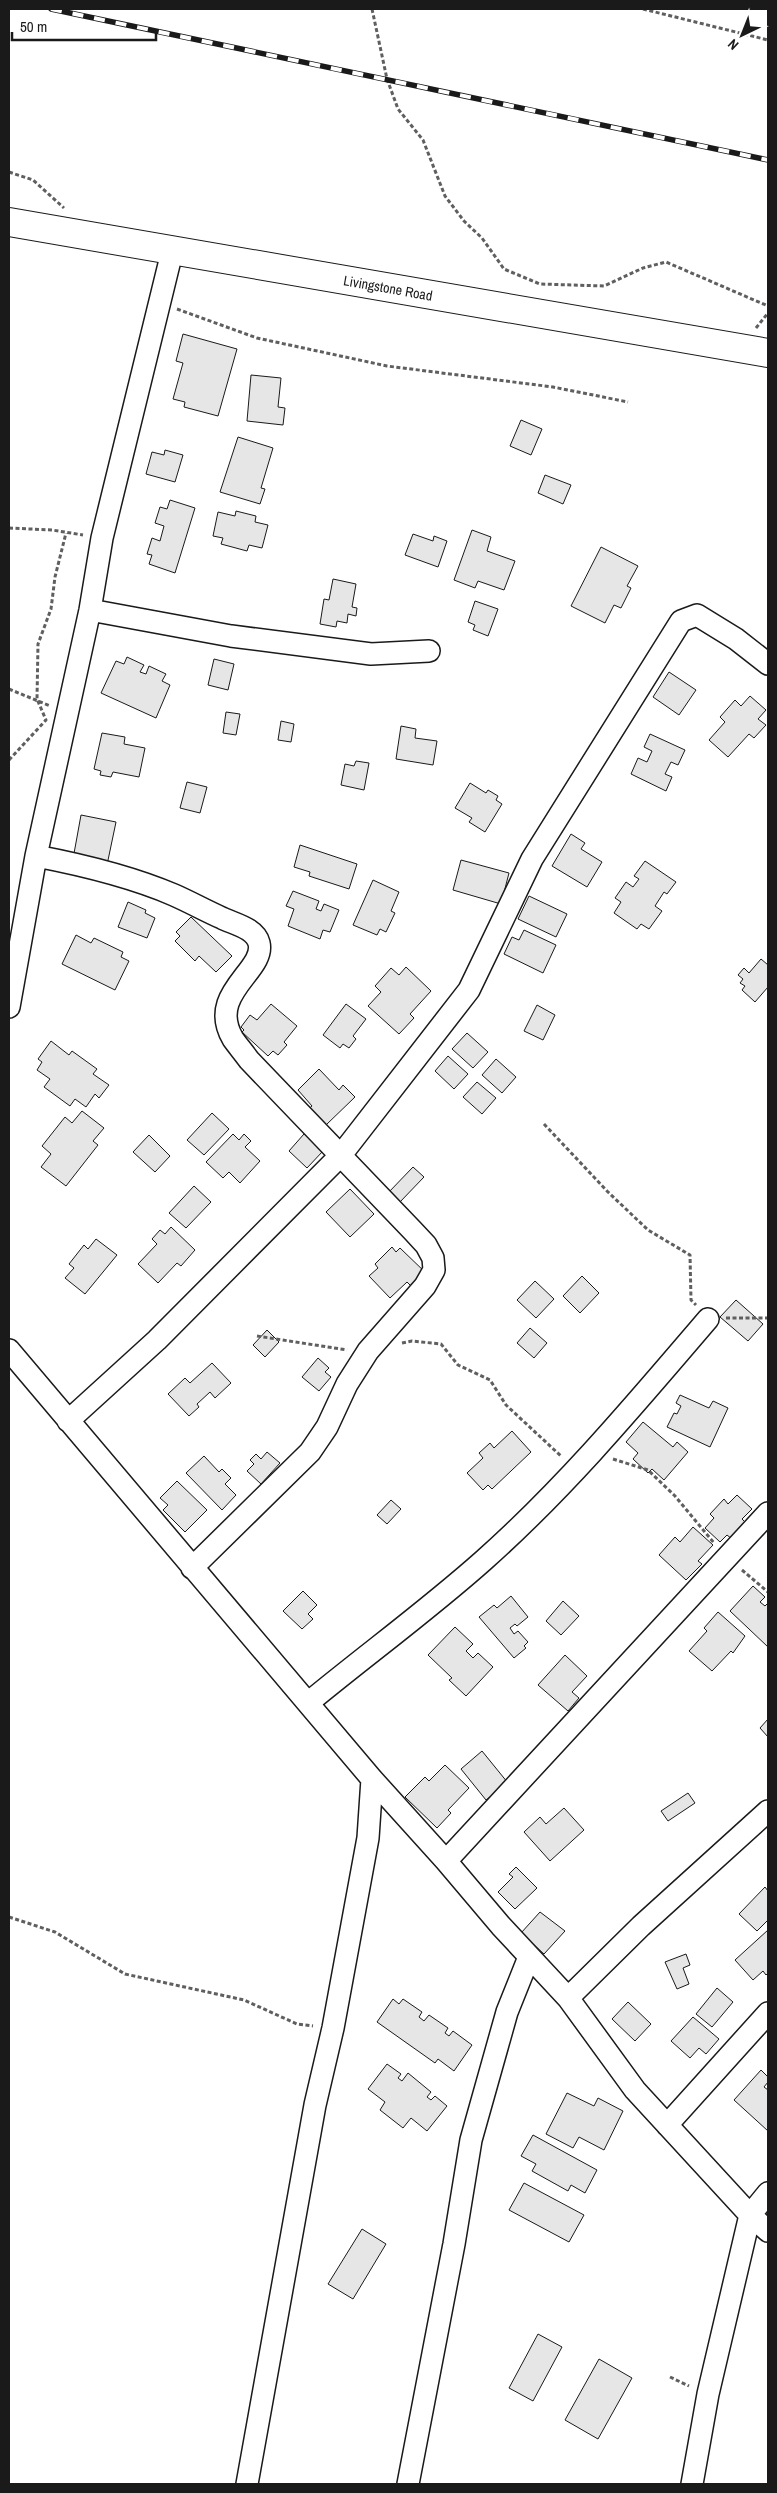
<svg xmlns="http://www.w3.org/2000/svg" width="777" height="2493" font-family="'Archivo Narrow',sans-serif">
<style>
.building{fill:#e6e6e6;stroke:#1a1a1a}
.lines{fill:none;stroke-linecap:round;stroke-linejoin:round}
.minor-casing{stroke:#1a1a1a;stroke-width:24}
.highway-casing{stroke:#1a1a1a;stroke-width:30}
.path{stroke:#5f5f5f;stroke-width:3;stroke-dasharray:4 2.5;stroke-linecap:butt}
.minor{stroke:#fff;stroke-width:21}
.highway{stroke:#fff;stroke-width:28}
.rail-casing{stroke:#1a1a1a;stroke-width:5.5}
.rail{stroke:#fff;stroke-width:4;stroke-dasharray:11;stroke-linecap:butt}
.labels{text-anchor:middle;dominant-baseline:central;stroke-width:4;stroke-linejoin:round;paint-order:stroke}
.street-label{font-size:14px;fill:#1a1a1a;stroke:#fff}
</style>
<rect width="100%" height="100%" fill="#fff"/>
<path class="building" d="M183 334 237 349 218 416 184 407 185 402 173 399 183 363 176 361Z
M251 375 281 378 278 407 285 408 283 425 247 421Z
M521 420 542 429 531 455 510 446Z
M238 437 273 448 261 488 265 489 260 504 220 492Z
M165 450 183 455 175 482 146 474 152 452 164 455Z
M545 475 571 485 563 504 538 493Z
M170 500 195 508 175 573 149 564 152 555 147 554 152 538 160 541 164 526 155 523 160 507 167 509Z
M236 511 256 516 255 522 268 525 262 548 249 545 247 551 221 544 223 538 213 536 218 512 235 516Z
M472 530 491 537 487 551 515 561 504 590 478 581 475 588 454 580Z
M413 534 433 541 434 536 447 541 438 567 405 555Z
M601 547 638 566 627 586 631 588 621 608 614 605 605 623 571 606Z
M333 579 356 584 352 607 357 608 356 616 348 614 347 623 337 621 336 627 320 624 324 599 329 600Z
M475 601 498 609 488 636 473 630 475 625 468 622Z
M127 657 144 665 140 672 146 674 149 666 166 674 162 681 170 685 156 718 101 693 116 661 124 664Z
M214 659 234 664 228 690 208 685Z
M669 672 696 690 679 715 653 697Z
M750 696 766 710 758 719 766 725 754 738 749 734 728 757 709 740 725 722 720 717 735 700 741 706Z
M226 712 240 714 236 735 223 733Z
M281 721 294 724 291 742 278 740Z
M401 726 416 729 415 738 437 741 433 765 396 759Z
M102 733 125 737 124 744 145 748 139 777 113 772 111 777 100 775 101 771 94 769Z
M650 734 685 750 678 765 671 762 665 774 672 777 666 791 631 774 638 758 647 762 652 751 644 747Z
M356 761 369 763 364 790 341 785 345 764 354 766Z
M187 782 207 787 200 813 180 808Z
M470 783 486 793 488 790 498 796 496 800 502 804 485 832 469 822 472 818 455 808Z
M81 815 116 822 107 865 73 859Z
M571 834 585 843 581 849 602 862 587 887 552 866Z
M300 845 357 864 349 889 309 876 310 872 294 867Z
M461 860 509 873 501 904 453 890Z
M645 861 676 882 667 894 664 892 655 906 662 911 649 929 641 924 637 929 614 913 621 902 615 898 626 882 633 887 639 879 634 876Z
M373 880 399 892 391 911 395 913 386 932 380 929 377 935 353 925Z
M293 891 319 901 316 909 321 911 324 904 339 910 330 932 323 930 320 939 288 926 294 909 286 906Z
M529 896 567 914 556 937 518 919Z
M128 902 146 910 145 913 155 918 147 938 118 927Z
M191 917 232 956 216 972 199 956 195 961 175 941 180 936 176 932Z
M524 930 556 945 543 973 504 954 512 937 519 940Z
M76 935 91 943 94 938 123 952 121 957 129 961 115 990 62 964Z
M761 959 768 965V987L755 1002 742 990 745 986 740 983 743 979 738 975 744 968 749 973Z
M406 967 431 991 410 1014 414 1018 399 1034 368 1006 381 992 375 986 391 968 399 975Z
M271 1004 297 1026 284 1042 287 1045 278 1055 273 1051 268 1056 242 1032 244 1030 241 1027 250 1015 257 1020Z
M346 1004 366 1019 353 1036 356 1039 349 1048 343 1044 340 1048 323 1035Z
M537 1005 555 1015 543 1040 524 1031Z
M467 1033 488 1052 473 1068 452 1049Z
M51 1041 69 1055 72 1051 97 1069 93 1074 109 1085 99 1098 95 1094 86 1107 75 1099 70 1106 44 1087 50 1079 37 1070 42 1062 38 1059Z
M448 1056 468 1074 454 1089 435 1071Z
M496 1059 516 1077 502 1093 482 1075Z
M319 1069 339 1090 343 1085 355 1097 326 1125 319 1118 306 1111 312 1106 298 1090Z
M477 1082 496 1098 482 1114 463 1097Z
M82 1111 104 1128 93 1141 98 1145 66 1186 41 1167 51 1154 42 1146 65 1117 72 1123Z
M212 1113 229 1129 204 1155 187 1140Z
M233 1134 239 1140 244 1134 251 1141 245 1147 260 1161 240 1183 229 1172 223 1178 206 1162Z
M304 1134 323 1151 307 1168 289 1151Z
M149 1135 170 1156 155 1172 133 1152Z
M413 1167 424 1177 399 1203 388 1193Z
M194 1186 211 1202 186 1228 169 1213Z
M350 1189 374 1214 350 1237 326 1212Z
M171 1227 195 1250 181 1266 177 1263 158 1283 138 1264 157 1244 152 1239 160 1230 165 1234Z
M96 1239 117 1255 85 1294 65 1278 74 1268 69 1264 84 1245 88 1249Z
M392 1247 396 1252 400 1248 427 1274 413 1288 407 1282 390 1298 369 1276 378 1268 375 1264Z
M582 1276 599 1293 580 1313 563 1296Z
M535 1281 554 1299 536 1318 517 1300Z
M736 1300 763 1324 748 1341 720 1317Z
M530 1328 547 1343 534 1358 517 1343Z
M267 1330 279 1342 265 1357 253 1345Z
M318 1358 329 1368 325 1372 331 1377 319 1391 302 1377Z
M212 1363 231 1383 215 1398 210 1392 197 1404 199 1407 189 1416 168 1394 185 1378 190 1383Z
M680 1395 709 1408 713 1401 728 1408 710 1447 667 1427 674 1413 677 1414 681 1406 676 1403Z
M643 1422 673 1447 677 1442 688 1452 664 1480 652 1469 648 1473 633 1459 638 1453 626 1442Z
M512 1431 531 1452 492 1489 488 1485 483 1490 467 1473 483 1458 479 1453 490 1443 494 1448Z
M267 1452 280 1463 261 1484 247 1471 254 1464 250 1460 256 1454 261 1459Z
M204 1456 219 1472 222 1469 231 1478 225 1484 236 1495 222 1510 186 1473Z
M177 1481 207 1510 185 1532 163 1510 168 1505 160 1498Z
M737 1495 752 1509 742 1519 746 1523 732 1539 727 1535 720 1542 705 1528 714 1518 710 1514 724 1499 728 1504Z
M391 1500 401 1509 387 1524 377 1515Z
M693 1527 713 1545 698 1561 702 1564 686 1580 659 1555 675 1537 680 1542Z
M753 1586 765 1597 760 1602 765 1606 768 1603V1647L730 1611Z
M303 1591 317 1605 308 1614 313 1619 302 1629 283 1611Z
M511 1596 528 1617 517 1626 515 1624 510 1628 514 1634 518 1631 528 1642 524 1646 526 1648 514 1658 479 1617 494 1605 497 1608Z
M563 1601 579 1616 561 1635 546 1621Z
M718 1612 745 1636 733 1653 731 1651 712 1671 689 1651 707 1631 704 1628Z
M455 1627 473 1644 466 1651 473 1658 478 1653 493 1667 466 1696 449 1680 452 1678 428 1655Z
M565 1655 587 1676 572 1692 579 1698 568 1711 538 1685Z
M768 1719V1737L760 1728Z
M482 1751 508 1783 486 1800 461 1769Z
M445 1765 469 1788 448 1810 451 1813 437 1828 405 1797 425 1777 429 1781Z
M688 1793 695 1803 668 1821 661 1811Z
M564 1808 584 1830 550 1861 524 1832 540 1817 546 1824Z
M516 1867 537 1888 515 1909 498 1892 513 1877 509 1874Z
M765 1887 768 1891V1920L757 1931 739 1914Z
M540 1912 565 1931 544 1954 521 1933Z
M768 1930V1973L766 1975 763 1971 753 1980 735 1960Z
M686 1954 690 1965 683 1968 689 1984 677 1989 665 1962Z
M717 1988 733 2002 712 2027 696 2014Z
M393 1999 399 2004 403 1999 422 2012 419 2017 424 2021 429 2015 448 2028 445 2033 449 2036 453 2031 472 2045 454 2071 438 2059 435 2063 377 2022Z
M628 2002 651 2024 635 2041 612 2019Z
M693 2017 719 2039 706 2054 699 2048 690 2058 671 2041Z
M387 2064 401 2074 398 2078 402 2081 408 2073 431 2092 427 2097 431 2100 435 2096 447 2106 427 2131 411 2118 403 2128 380 2110 385 2102 368 2089Z
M761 2070 768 2077V2082L764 2087 768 2090V2131L734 2100Z
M567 2093 594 2106 598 2098 623 2111 604 2150 579 2137 573 2148 546 2134Z
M533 2135 597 2170 585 2193 571 2185 568 2191 532 2171 536 2164 521 2156Z
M524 2183 584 2215 569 2242 509 2210Z
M362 2229 386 2244 353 2299 328 2284Z
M538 2334 562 2347 533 2401 509 2388Z
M599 2359 632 2378 598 2439 565 2420Z"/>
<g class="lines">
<g class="minor-casing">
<path id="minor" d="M90 610 231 636 371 654 429 651
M36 856C83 865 130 876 174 895 190 902 206 911 222 918 234 924 255 928 259 943 266 971 206 993 233 1039 238 1046 244 1053 249 1060L413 1231 426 1245 433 1258 434 1270 425 1286 368 1351 347 1384 327 1427 310 1452 192 1568
M9 1007 36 856 90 610 102 538 172 252
M9 1350 372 1779 446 1861 501 1926 568 1998 635 2090 750 2215 768 2231
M68 1421 157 1340 341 1155 469 990 532 859 681 621 697 615 736 639 768 664
M308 1703C366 1655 428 1610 484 1560 566 1487 637 1402 708 1319
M446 1861 768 1513
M568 1998 641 1926 768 1811
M667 2125 768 2013
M247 2484 315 2105 333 2028 368 1838 372 1779
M408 2484 454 2244 471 2140 507 2012 529 1957
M692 2484 708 2394 750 2215 768 2193"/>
</g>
<g class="highway-casing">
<path id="highway" d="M9 222 768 353"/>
</g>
<path class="path" d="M372 9 387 79 398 109 423 140 445 196 464 221 482 238 504 269 540 284 604 286 643 268 666 262 768 306
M643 9 768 40
M9 172 33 180 64 208
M177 309 257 338 387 366 553 387 628 402
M756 328 768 313
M9 528 52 530 83 535
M9 689 50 706
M9 760 46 720 37 699 38 644 51 609 55 577 66 533
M544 1124 607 1191 648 1230 690 1255 691 1300 696 1305
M726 1318H768
M257 1336 347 1350
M402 1343 412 1341 441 1344 458 1365 490 1380 506 1405 562 1457
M613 1459 648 1470 675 1496 714 1543
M742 1570 768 1592
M9 1917 55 1932 125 1974 244 2000 297 2024 313 2026
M670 2377 689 2386"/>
<use href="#minor" class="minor"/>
<use href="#highway" class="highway"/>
<g class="rail-casing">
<path id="rail" d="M51 9 768 160"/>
</g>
<use href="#rail" class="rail"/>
</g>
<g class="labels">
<g class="street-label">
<text transform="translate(388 288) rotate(10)">Livingstone Road</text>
</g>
</g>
<rect width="777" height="2493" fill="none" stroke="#1a1a1a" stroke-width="20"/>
<g transform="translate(742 35) rotate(223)" stroke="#ffffff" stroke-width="4" paint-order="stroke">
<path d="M0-4L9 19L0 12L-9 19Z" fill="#1a1a1a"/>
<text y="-8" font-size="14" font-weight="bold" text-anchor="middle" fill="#1a1a1a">N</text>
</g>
<path d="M12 32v8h144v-8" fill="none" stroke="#1a1a1a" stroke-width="2.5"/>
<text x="20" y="32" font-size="15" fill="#1a1a1a" stroke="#ffffff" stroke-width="4" paint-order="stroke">50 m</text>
</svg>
